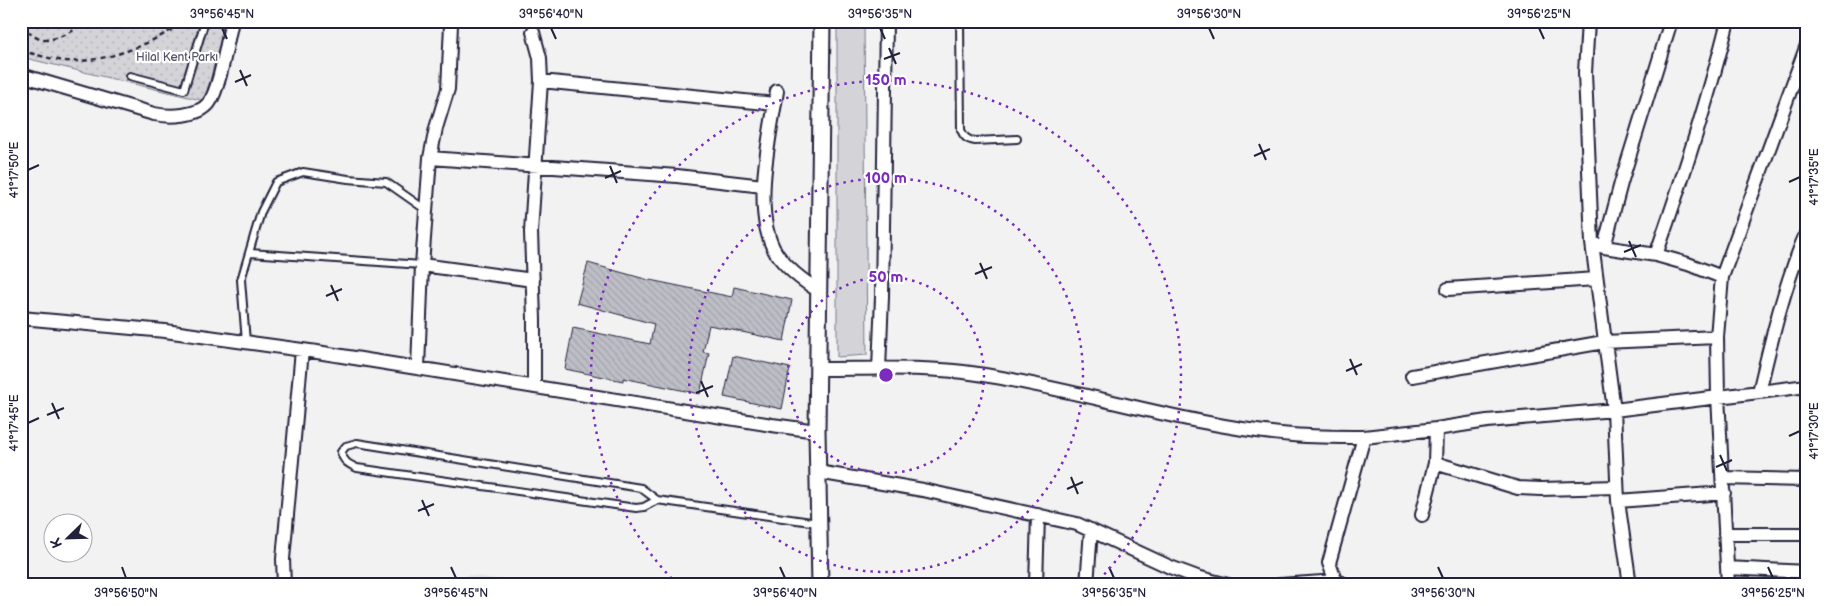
<svg xmlns="http://www.w3.org/2000/svg" width="1828" height="606" font-family="'Balsamiq Sans',sans-serif">
<style>
.built{fill:#e2e2e6}
.grass{fill:#d3d3d8;stroke:#7a7a8a}
.park{fill:url(#park-dots);stroke:#7a7a8a}
.building{fill:url(#building-back-hatch);stroke:#22223b}
.lines{fill:none;stroke-linecap:round;stroke-linejoin:round}
.service-casing{stroke:#22223b;stroke-width:10}
.minor-casing{stroke:#22223b;stroke-width:16}
.tertiary-casing{stroke:#22223b;stroke-width:19}
.path{stroke:#22223b;stroke-width:2.5;stroke-dasharray:5 4;stroke-linecap:butt}
.service{stroke:#fff;stroke-width:6}
.minor{stroke:#fff;stroke-width:12}
.tertiary{stroke:#fff;stroke-width:15}
.ticks{fill:none;stroke:#22223b;stroke-width:2}
.ring{fill:none;stroke:#7b2cbf;stroke-width:2.5;stroke-dasharray:2.5 5}
.labels{text-anchor:middle;dominant-baseline:central;stroke-width:4.5;stroke-linejoin:round;paint-order:stroke}
.park-label{font-size:12px;fill:#57576a;stroke:#fff}
.centre{fill:#7b2cbf;stroke:#fff;stroke-width:2.5}
.ring-label{font-size:15px;text-anchor:middle;font-weight:bold;fill:#7b2cbf;stroke:#fff;stroke-width:4.5;stroke-linejoin:round;paint-order:stroke}
.neatline{fill:none;stroke:#22223b;stroke-width:2}
.ticks-label{font-size:12px;text-anchor:middle;fill:#22223b}
</style>
<defs>
<pattern id="park-dots" width="8" height="8" patternUnits="userSpaceOnUse" patternTransform="scale(1.25)"><rect width="8" height="8" fill="#d3d3d8"/><path d="M2 2h.1M6 6h.1" fill="none" stroke="#b5b5ba" stroke-width="1.8" stroke-linecap="round"/></pattern>
<pattern id="building-back-hatch" width="6" height="6" patternUnits="userSpaceOnUse" patternTransform="scale(1.25)"><rect width="6" height="6" fill="#bebec6"/><path d="M-1 5l2 2M0 0l6 6M5-1l2 2" fill="none" stroke="#a3a3ab"/></pattern>
</defs>
<rect width="100%" height="100%" fill="#f2f2f3"/>
<filter id="ink" filterUnits="userSpaceOnUse"><feTurbulence type="fractalNoise" baseFrequency=".02" numOctaves="2"/><feDisplacementMap in="SourceGraphic" scale="10" xChannelSelector="R" yChannelSelector="G"/><feConvolveMatrix kernelMatrix="1 2 1 2 8 2 1 2 1" color-interpolation-filters="sRGB"/></filter>
<g filter="url(#ink)">
<path class="built" d="M468 575 536 585H461Z"/>
<path class="grass" d="M837 21H864L867 355 837 357Z"/>
<path class="park" d="M21 21H225L205 101 21 57Z"/>
<path class="building" d="M588 263 645 279 732 297 734 287 792 300 784 341 709 325 703 352 709 353 700 394 623 378V381L565 369 573 328 650 344 654 324 577 303Z
M733 356 790 368 782 409 724 397Z"/>
<g class="lines">
<g class="service-casing">
<path id="service" d="M960 21 961 130C964 137 967 140 975 141L1017 139
M130 76 184 90 205 21
M250 253 422 265
M246 342 241 280 261 212 276 182 303 172 348 179 386 182 426 210
M657 500 644 507 636 508 357 468C348 464 343 461 341 452L346 446 357 443 641 488 657 500 818 523"/>
</g>
<g class="minor-casing">
<path id="minor" d="M1588 21 1585 73 1592 243 1614 410 1759 392
M533 32 540 58 541 81 531 232 534 319V387
M21 75 154 114C169 117 198 117 209 103 220 88 227 41 232 21
M541 81 775 104
M777 91C770 137 751 213 776 253 787 269 803 281 819 291
M430 158 677 176 763 186
M1807 231C1785 283 1772 337 1759 392L1807 386
M1592 243 1604 247 1656 255C1683 178 1708 100 1728 21
M1604 247 1621 183 1671 21
M1656 255 1688 264 1722 277 1807 45
M422 265 533 280
M1448 289 1596 279
M21 318 165 331 317 352 772 425 817 431
M1717 337 1722 277
M418 368 422 265 430 158 436 128 448 89 451 25
M819 369C872 369 925 366 978 374 1083 390 1186 426 1292 435 1316 437 1340 437 1364 437L1329 563 1337 585
M879 369 882 297 886 21
M1412 376 1604 342 1717 337 1718 396 1728 585
M1436 429 1435 463 1518 488 1541 489 1617 487
M1364 437 1436 429 1487 421 1614 410 1618 501
M818 472 923 490 1077 524 1170 567 1197 577 1228 585
M1723 478 1807 480
M1422 515 1435 463
M1725 534H1807
M1727 568 1807 572
M284 585 283 559 302 350
M1036 585 1038 515
M1087 585 1091 530
M1280 585 1337 581 1344 584
M1630 585 1618 501 1724 493"/>
</g>
<g class="tertiary-casing">
<path id="tertiary" d="M820 585 817 431 822 21"/>
</g>
<path class="path" d="M82 23C95 25 104 27 115 21
M21 25C27 31 35 39 44 40 55 40 78 31 83 21
M21 51C36 54 52 60 66 61 106 63 153 44 185 21"/>
<use href="#service" class="service"/>
<use href="#minor" class="minor"/>
<use href="#tertiary" class="tertiary"/>
</g>
</g>
<path class="ticks" d="M222 28 227 39M551 28 556 39M880 28 885 39M1209 28 1214 39M1539 28 1544 39M889 48 896 64M884 59 900 53M240 70 247 86M235 82 251 75M1259 144 1266 160M1254 156 1270 149M610 166 617 183M28 170 39 165M605 178 621 171M1789 182 1800 177M1629 241 1636 257M1624 252 1641 245M980 263 987 279M975 274 992 267M331 285 338 301M326 296 342 289M1350 359 1357 375M1346 371 1362 364M701 381 708 397M696 393 713 386M52 403 59 419M47 415 64 408M28 423 39 418M1789 436 1800 431M1720 455 1727 471M1716 467 1732 460M1071 477 1078 494M1067 489 1083 482M422 500 429 516M418 511 434 504M122 567 126 578M451 567 456 578M780 567 785 578M1109 567 1114 578M1438 567 1443 578M1768 567 1773 578"/>
<g class="ring">
<circle cx="886" cy="375" r="98"/>
<circle cx="886" cy="375" r="197"/>
<path d="M677 584A295 295 0 1 1 1095 584"/>
</g>
<g class="labels">
<g class="park-label">
<text x="177" y="57">Hilal Kent Parkı</text>
</g>
</g>
<circle cx="886" cy="375" r="8" class="centre"/>
<g class="ring-label">
<text x="886" y="85">150 m</text>
<text x="886" y="183">100 m</text>
<text x="886" y="282">50 m</text>
</g>
<rect width="1828" height="606" fill="none" stroke="#fff" stroke-width="55"/>
<g transform="translate(68 538) rotate(247)"><circle r="24" fill="#ffffff" stroke="#a7a7b1"/>
<path d="M0-4L9 19L0 12L-9 19Z" fill="#22223b"/>
<text y="-8" font-size="14" font-weight="bold" text-anchor="middle" fill="#22223b">K</text>
</g>
<rect x="28" y="28" width="1772" height="550" class="neatline"/>
<g class="ticks-label">
<text x="222" y="18">39°56'45"N</text>
<text x="551" y="18">39°56'40"N</text>
<text x="880" y="18">39°56'35"N</text>
<text x="1209" y="18">39°56'30"N</text>
<text x="1539" y="18">39°56'25"N</text>
<text transform="translate(14 170) rotate(-90)" y="4">41°17'50"E</text>
<text transform="translate(1814 177) rotate(-90)" y="4">41°17'35"E</text>
<text transform="translate(14 423) rotate(-90)" y="4">41°17'45"E</text>
<text transform="translate(1814 431) rotate(-90)" y="4">41°17'30"E</text>
<text x="126" y="597">39°56'50"N</text>
<text x="456" y="597">39°56'45"N</text>
<text x="785" y="597">39°56'40"N</text>
<text x="1114" y="597">39°56'35"N</text>
<text x="1443" y="597">39°56'30"N</text>
<text x="1773" y="597">39°56'25"N</text>
</g>
</svg>
